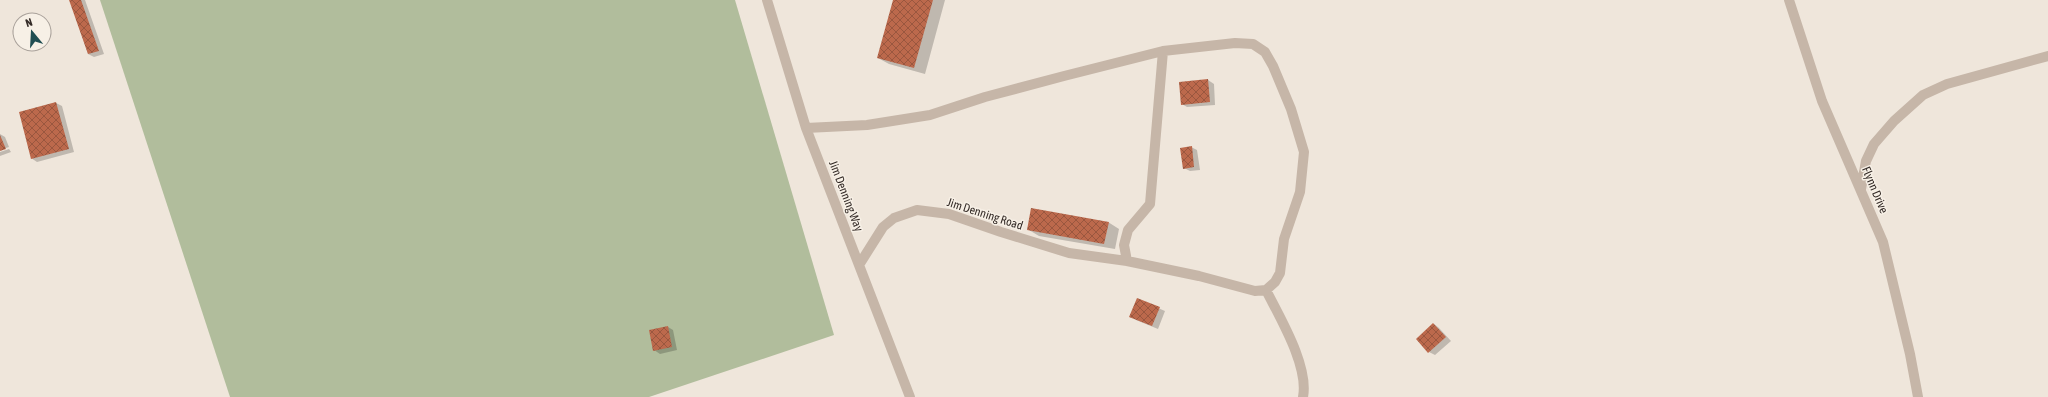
<svg xmlns="http://www.w3.org/2000/svg" width="2048" height="397" font-family="'Asap Condensed',sans-serif">
<style>
.green{fill:#b1bd9c}
.shadow{fill:#0003}
.building{fill:url(#building-cross-hatch)}
.lines{fill:none;stroke-linecap:round;stroke-linejoin:round}
.minor{stroke:#c6b6a8;stroke-width:10}
.labels{text-anchor:middle;dominant-baseline:central;stroke-width:3;stroke-linejoin:round;paint-order:stroke}
.street-label{font-size:12px;fill:#342b27;stroke:#f7f0e6}
</style>
<defs>
<pattern id="building-cross-hatch" width="8" height="8" patternUnits="userSpaceOnUse"><rect width="8" height="8" fill="#bc694c"/><path d="M0 0l8 8M0 8l8-8" fill="none" stroke="#9a573f"/></pattern>
</defs>
<rect width="100%" height="100%" fill="#efe6db"/>
<path class="green" d="M100 0H735L834 335 649 397H230Z"/>
<path class="shadow" d="M70 0H85L104 54 94 57 88 54Z
M894 0H945L925 74 889 64 878 58Z
M1208 80 1214 84 1215 105 1187 107 1182 104Z
M56 103 62 106 74 152 37 162 31 158Z
M0 134 5 137 9 147 0 150Z
M1191 147 1197 150 1200 170 1190 171 1184 168Z
M9 149 11 152 0 156V152Z
M1108 222 1119 229 1115 249 1039 236 1029 230Z
M1137 299 1165 311 1158 329 1136 320Z
M1434 324 1439 328 1451 341 1435 355 1429 352Z
M668 327 673 330 677 350 660 354 654 350Z"/>
<path class="building" d="M69 0H81L99 51 88 54Z
M893 0H933L914 68 877 58Z
M1208 79 1210 102 1181 105 1179 82Z
M56 102 69 149 31 159 19 112Z
M0 135 6 149 0 151Z
M1192 146 1194 167 1183 169 1180 148Z
M1031 208 1109 222 1104 244 1027 230Z
M1137 298 1160 307 1152 326 1129 317Z
M1433 323 1446 337 1428 353 1416 339Z
M668 326 672 347 653 351 649 330Z"/>
<g class="lines">
<path class="minor" d="M767 0 806 128 910 397
M1789 0 1822 101 1883 242 1910 354 1918 397
M806 128 867 125 930 115 985 97 1064 76 1163 51 1235 43 1253 44 1265 52 1273 66 1291 109 1304 152 1300 192 1284 239 1280 273 1275 282 1266 290 1255 291 1199 276 1127 261 1124 245 1128 230 1150 204 1163 51
M1861 189 1866 161 1874 144 1894 121 1923 95 1947 84 2048 56
M859 265 883 227 894 218 917 210 949 214 1001 232 1069 253 1127 261
M1266 290C1280 318 1309 366 1303 397"/>
</g>
<g class="labels">
<g class="street-label">
<text transform="translate(1875 190) rotate(67)">Flynn Drive</text>
<text transform="translate(846 196) rotate(69)">Jim Denning Way</text>
<text transform="translate(985 214) rotate(18)">Jim Denning Road</text>
</g>
</g>
<g transform="translate(32 32) rotate(342)"><circle r="19" fill="#f7f0e6" stroke="#a9a19a"/>
<path d="M0-3L7 15L0 10L-7 15Z" fill="#204e52"/>
<text y="-6" font-size="11" font-weight="bold" text-anchor="middle" fill="#342b27">N</text>
</g>
</svg>
